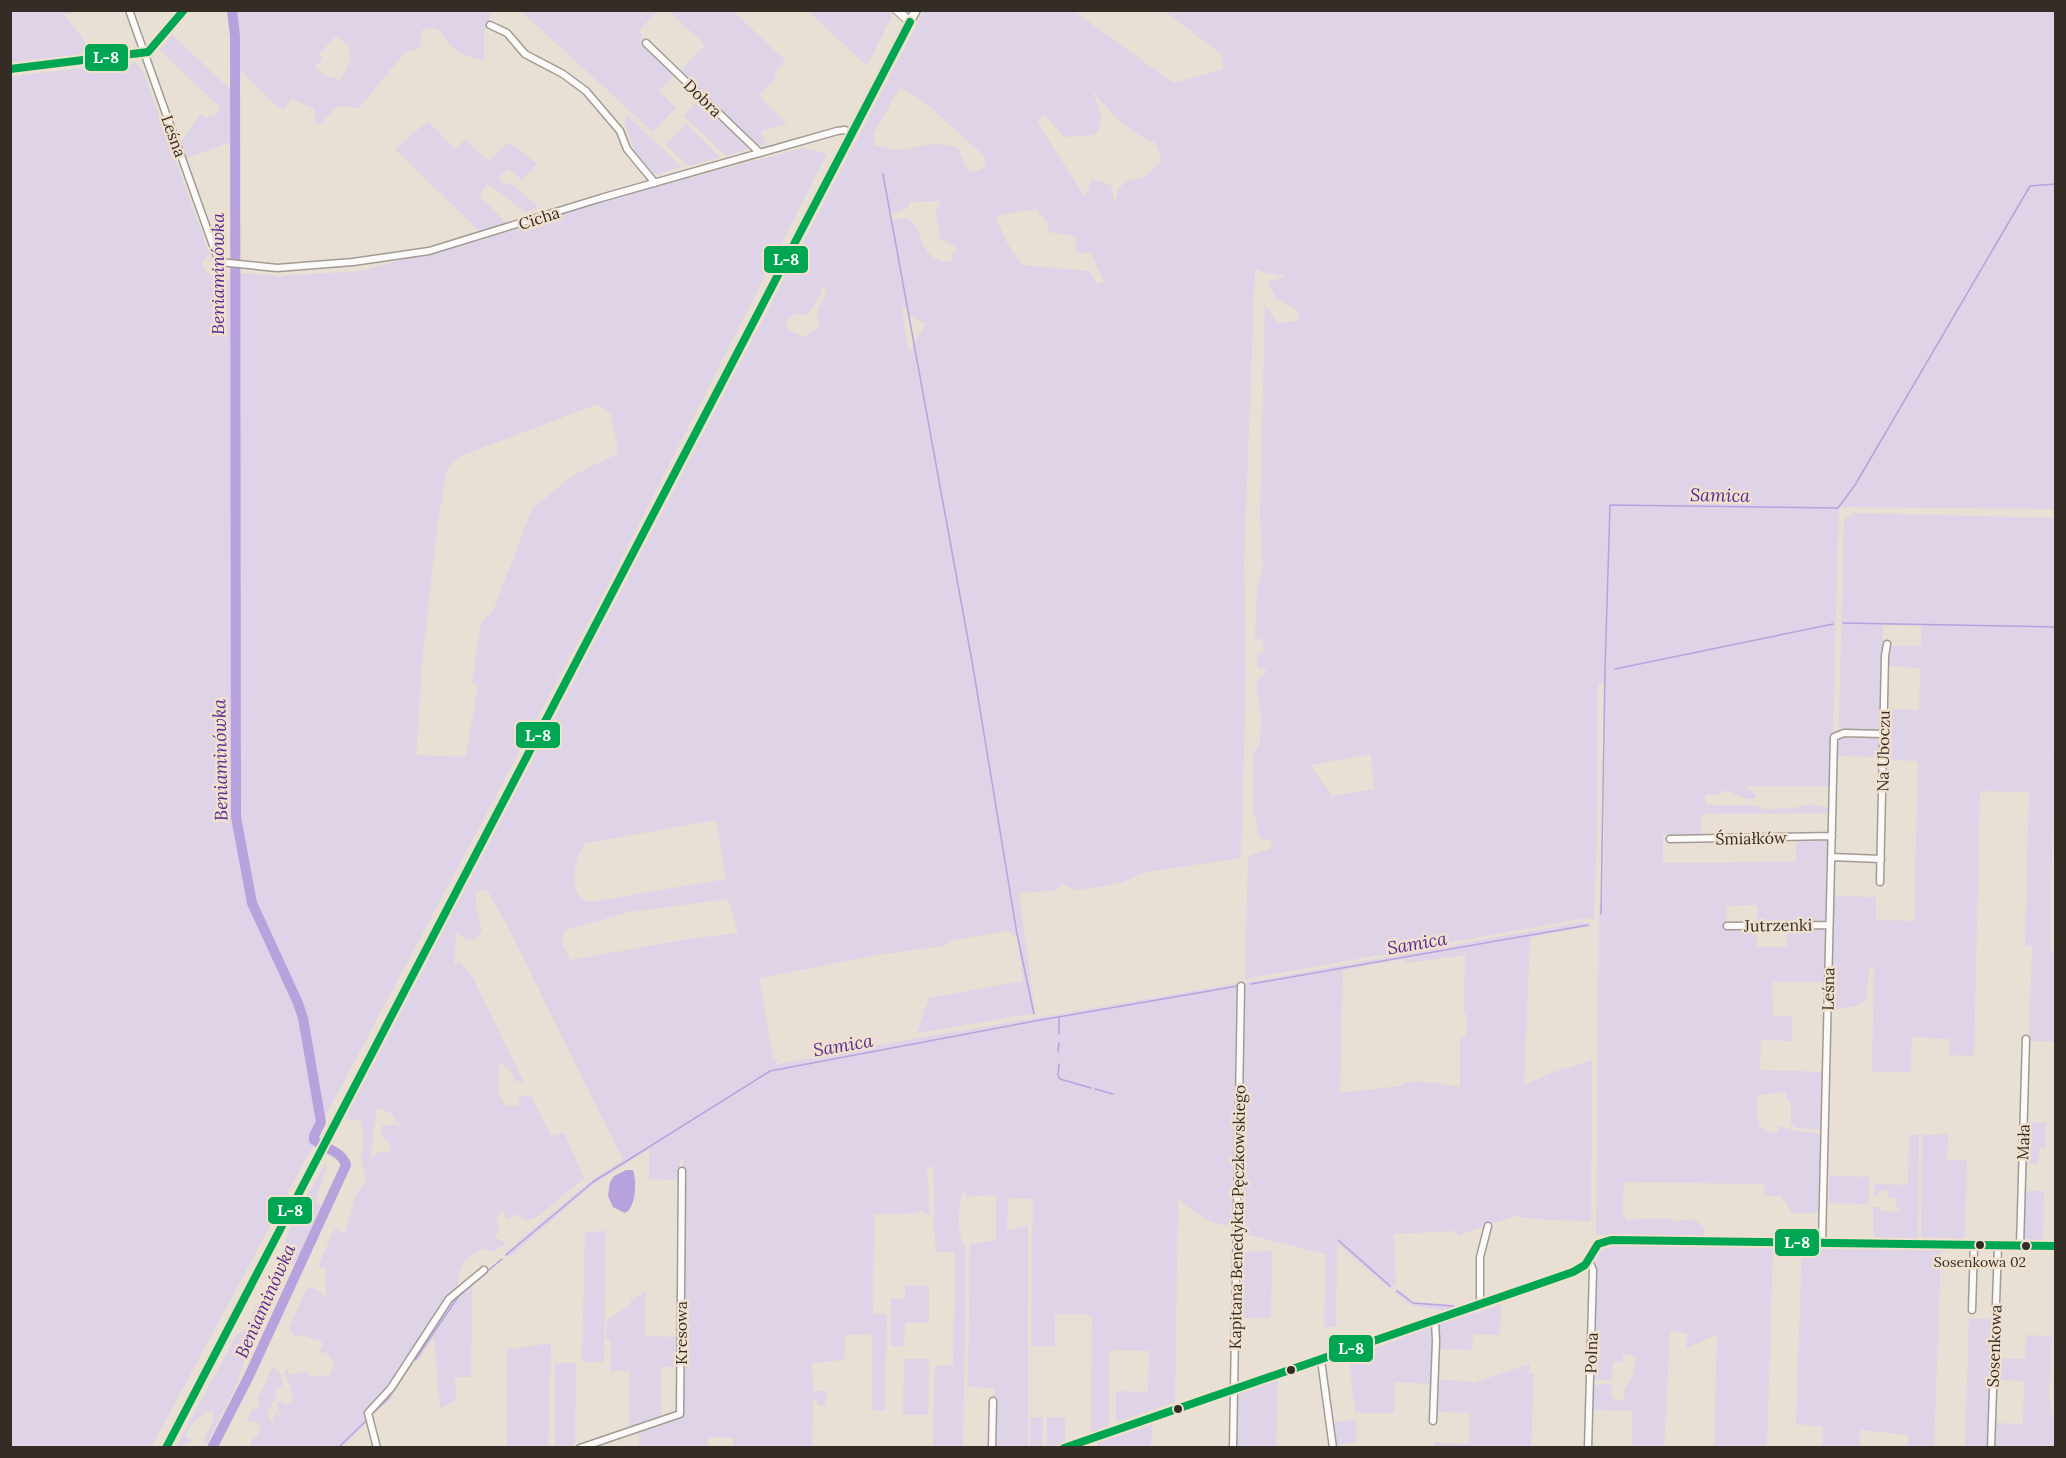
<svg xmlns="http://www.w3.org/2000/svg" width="2066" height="1458" font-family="Lora,serif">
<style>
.green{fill:#ded3e7;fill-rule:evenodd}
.water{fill:#b8a2dd}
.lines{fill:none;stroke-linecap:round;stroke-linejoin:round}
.stream{stroke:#b8a2dd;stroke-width:1.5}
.river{stroke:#b8a2dd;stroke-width:10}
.minor-casing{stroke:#a29b94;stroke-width:9}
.tertiary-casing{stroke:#a29b94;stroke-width:10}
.secondary-casing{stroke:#a29b94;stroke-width:11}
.minor{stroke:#fcfaf9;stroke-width:6}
.tertiary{stroke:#fcfaf9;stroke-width:8}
.secondary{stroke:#fcfaf9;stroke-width:8}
.bus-1-casing{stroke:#f0e0cd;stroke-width:12}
.bus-1{stroke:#00a651;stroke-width:8}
.bus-dot{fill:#332d26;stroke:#f0e0cd;stroke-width:2}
.labels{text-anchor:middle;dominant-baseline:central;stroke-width:5;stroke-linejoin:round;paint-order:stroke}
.bus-label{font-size:14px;fill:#332d26;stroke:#f0e0cd}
.street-label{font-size:16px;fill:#332d26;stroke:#f0e0cd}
.water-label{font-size:18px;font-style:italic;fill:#562c93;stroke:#f0e0cd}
.line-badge{stroke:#f0e0cd;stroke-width:2}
.badge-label{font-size:16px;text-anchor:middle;font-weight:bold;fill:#fff}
</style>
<rect width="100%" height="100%" fill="#e8dfd5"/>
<path class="green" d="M893 10 894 12 867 66 808 11Z
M10 11H78L64 15 95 54 11 63Z
M236 11V10L492 11 484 32V60C474 60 455 52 449 43 438 31 440 25 422 30L419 49 406 51 359 108 337 106 320 125 316 122 314 109 292 99 284 108 277 106 239 69ZM336 36 349 46 351 61 339 82 334 78 326 77 315 67 323 59 319 54Z
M521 11H658L640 29 643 42 676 73 659 91 676 108 653 132Z
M669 11H733L786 61 773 74 776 78 759 96 787 124 761 131 765 143 757 146 680 71 705 45Z
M924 11H1074L1173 83 1223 69 1222 55 1165 11H2055V509L1839 507 1831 786H1744L1756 795 1753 799H1747L1726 790 1719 795H1705V800L1707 805H1747L1756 806 1765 810 1793 808 1811 804 1828 808V813L1702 814 1701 836 1663 835V863L1796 862V841H1827L1825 920 1823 923H1757V905L1726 906 1727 929H1756L1757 947H1787V929H1822L1825 931 1824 982H1772L1773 1016H1792V1041L1761 1040 1760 1070 1824 1072 1823 1130 1798 1128 1791 1125V1101H1787L1786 1092 1758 1095 1757 1113 1760 1127 1771 1133 1778 1132V1126C1784 1127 1787 1129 1793 1130 1802 1134 1813 1130 1822 1135L1821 1213H1792L1781 1196H1765L1764 1184 1624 1182 1622 1213 1627 1220 1665 1218 1677 1221 1690 1219 1697 1221 1704 1228V1237L1596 1235 1599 907 1602 906 1604 878 1605 682 1598 685V800L1594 920 1586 918 1245 979 1248 856 1269 849 1274 841 1260 838 1253 809V755L1260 744 1261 717 1256 684 1267 670 1258 668 1257 655 1264 651 1262 639H1255L1257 589 1263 570 1260 517 1265 305 1277 323 1299 321 1297 310 1276 298 1268 282 1287 276 1269 274 1255 269 1244 561 1246 674 1241 858 1145 872 1123 882 1099 887 1075 890 1062 884 1053 891 1019 893 1035 1013 917 1033 929 998 1023 981 1017 936 1008 931 952 940 944 946 877 955 759 978 773 1058 778 1060 774 1065 902 1041 1234 984 1238 985 1239 988 1236 990 1233 1227 1215 1223 1206 1219 1178 1199 1175 1402 1116 1422V1391L1148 1392 1149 1351 1110 1350 1109 1426 1091 1433 1092 1318 1087 1314H1055V1346H1031L1033 1199 1008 1198 1007 1231 1028 1225V1447H994V1388L968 1387 970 1244 996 1240V1195L971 1196 967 1199V1193H962C958 1211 956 1232 966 1249L963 1447H933L935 1366 953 1365 955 1252H936L934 1224V1166L927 1168 930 1215H926L923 1211 906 1214H874L873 1314H887L885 1410H872V1334L845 1335 844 1360 811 1363 814 1391H826V1406L817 1405V1400H813L812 1447H733V1438L708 1437 707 1447H639V1430L683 1416V1159H680V1180L649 1179V1149L595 1183 509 1257 505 1253 592 1180 623 1160 506 923 486 888 476 893V908L482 930 476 939 467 940 457 931 453 967 459 962 473 978 524 1082 515 1081 510 1070 499 1062 498 1092 505 1106H518L519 1097 531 1095 551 1136 564 1133 584 1178 540 1215 527 1221 517 1214 507 1220 502 1210 496 1220 500 1226 495 1237 506 1243 492 1252 483 1248C467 1257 458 1265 458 1284L449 1295 383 1396 363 1413 368 1421 341 1447H251V1440L257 1436 261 1429 257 1422 253 1421 246 1423 252 1410 257 1409 259 1405 257 1400 272 1368C280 1369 283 1378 282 1386L276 1388V1397L267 1413 270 1421 273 1422 274 1415 276 1414 280 1417 277 1404 280 1402 286 1405 292 1402 293 1396 284 1371 287 1369 289 1375C297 1375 300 1371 307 1371L312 1378 319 1375 329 1376 334 1363 327 1353 319 1352 323 1345 321 1341 302 1335 295 1338 293 1333 290 1332 289 1328 307 1288C316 1287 322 1294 326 1299V1268L321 1269 319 1264 334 1230 338 1229 344 1235 356 1195 367 1180 361 1161 364 1136 361 1126 363 1119 351 1120 347 1115ZM900 87 927 104 984 156 985 167 971 173 967 170 958 148C933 139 920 149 897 150 890 150 881 146 874 145V133ZM1092 89C1108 111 1130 134 1156 143L1160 153V163L1144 177 1125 182 1118 190 1115 206 1111 185 1092 179 1085 197 1037 122 1045 115 1064 137 1091 135 1098 132 1101 116ZM941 201 936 212 940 238 957 248 952 255V262C915 263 925 222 905 218 901 218 895 220 890 221L891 211 893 214 908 208 910 202ZM1036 209 1049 224 1048 232 1075 236 1077 253H1091L1104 281 1097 284 1089 271 1022 265 1006 241 996 218 1000 215ZM822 285 827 291 817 312 819 327 804 337 788 330 786 324C791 312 796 313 807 315L820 297ZM902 305 911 315 925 324 910 352 905 332ZM1371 754 1374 789 1332 796 1310 765ZM716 820 726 879 590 902C585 900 580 899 578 894 570 881 576 854 586 843ZM728 899 738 933 683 940 571 960C563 949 560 943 565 930L629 912ZM377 1108 391 1113 404 1130 396 1124 382 1126 380 1132 389 1144 392 1153 379 1152 370 1159Z
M172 35 230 89V142L186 158 180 143 201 114 205 118 214 116 219 112V107L160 50Z
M136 62 143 72 210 255 202 262 204 270 220 281H226L233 274 241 273 277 276 362 271 644 190 804 148 827 154 604 593 328 1111 315 1142 153 1444 147 1448 11 1447V76ZM598 404 611 414 619 453 574 475 532 509 493 611 481 623 472 682 478 685 466 757 416 755 423 652 437 528 447 469 460 456Z
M699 99 751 148 726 156 684 116Z
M628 116 681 167 659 174 654 173 636 155 624 122Z
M428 121 454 149 465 140 489 161 509 142 537 164 522 180 509 169 501 175 499 180 506 185 511 183 538 207 525 212 488 184 479 195 505 222 479 231 395 149Z
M686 124 720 157 688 166 666 145Z
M1854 513 2055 518V710L2050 951 2055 952V1042L2029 1041 2032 946 2025 945 2029 792 1980 791 1974 1056 1949 1055V1039L1912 1037 1910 1072H1872L1874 968 1869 969 1866 1000 1856 1006 1833 1010 1830 1007 1834 896 1876 897V920L1914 921 1918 761 1886 760 1888 709 1919 710 1920 668 1889 666V649L1892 646H1921V626L1883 625 1880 730 1843 729 1839 726 1844 520Z
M1843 738H1880V757L1838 756 1839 741Z
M1582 922 1593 926 1530 937 1524 1086 1548 1074 1592 1060 1591 1221 1550 1220 1518 1217 1517 1215 1457 1236V1231L1394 1234 1396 1287 1414 1302 1455 1305V1310L1450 1311 1413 1306 1395 1293 1396 1287 1393 1284 1392 1290 1337 1243 1336 1327H1324L1326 1254 1241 1233V1095L1244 983ZM1465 955 1464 1013 1466 1014V1037H1460V1087C1443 1085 1412 1077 1400 1086L1340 1093 1343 970 1404 959 1405 963Z
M2027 1122 2046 1123V1148H2039L2038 1164H2025Z
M1948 1134 1947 1160H1967L1965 1234 1963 1239 1921 1237 1922 1135Z
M1909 1135H1919L1918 1239 1875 1238 1873 1235V1207H1880V1211L1899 1212V1207L1896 1206V1198H1888V1190L1881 1191 1874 1198V1184L1908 1185Z
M325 1164 327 1165C325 1178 316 1190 317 1203L322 1207 319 1216 293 1265H286L281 1261C284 1229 310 1192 325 1164Z
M1829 1176 1869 1177V1204L1829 1203Z
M2025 1191H2044L2043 1241 2024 1239Z
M606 1231 604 1362H582L585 1232Z
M1610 1243 1773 1245 1767 1447H1714L1717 1334 1686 1349 1687 1334 1670 1330 1664 1447H1632V1411L1591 1409 1592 1385 1612 1384 1611 1395 1614 1399 1624 1400 1625 1387 1628 1385 1633 1375 1636 1359 1629 1354 1623 1356 1622 1362H1613L1612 1380H1598L1592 1378 1596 1261 1599 1249Z
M1802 1245 1941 1249 1934 1447H1908V1435L1860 1430 1859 1447H1822L1823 1427 1796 1424Z
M1272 1251 1271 1318H1239L1241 1252Z
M481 1274V1279L472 1287 471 1377H455L456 1400 440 1408 434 1337 417 1362 413 1359 453 1297Z
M905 1286H929V1323H905L904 1346H891V1298L905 1299Z
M646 1292 645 1336 679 1337V1367H662L661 1418 629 1429 630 1371H610L611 1340H606L607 1320 631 1304V1300Z
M263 1300 264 1304 259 1328 254 1333 235 1388 208 1442 205 1443 203 1440 212 1424 214 1412 208 1411C199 1416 187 1427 186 1437L192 1440 190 1443 184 1444 182 1447H176L236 1336 247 1328 256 1305Z
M1501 1304 1500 1335 1473 1334 1472 1350 1438 1349V1326L1442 1321 1474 1310V1314Z
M1969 1319H1992L1988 1447 1965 1448Z
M1427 1326 1433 1330 1432 1384 1395 1382 1394 1413H1355L1349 1357 1396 1341V1337Z
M2026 1335 2052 1336 2049 1396 2055 1431V1447H1995L1996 1423 2023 1424 2024 1381 1997 1380 1998 1358 2025 1359Z
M551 1343 548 1447H507V1350Z
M904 1359H929L928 1415H903Z
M555 1363H576L575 1441 572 1447H555Z
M1530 1364 1529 1374H1534L1531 1447H1434V1443L1469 1444 1470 1413 1438 1412 1439 1380 1471 1381V1384Z
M1278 1376 1276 1447 1237 1448 1239 1390Z
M1043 1417 1042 1447H1030V1418Z
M1047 1417H1065V1443L1047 1447Z
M1355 1420 1357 1442 1337 1445 1333 1422Z
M1152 1422 1151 1447H1098V1440Z"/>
<path class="water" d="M626 1170H633C637 1182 636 1207 625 1213L613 1207 608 1196 610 1182 614 1176Z"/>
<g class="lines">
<path class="stream" d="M883 174 973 667 1017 934 1034 1014
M1843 623 2056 627
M1615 669 1833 624
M1601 914 1605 670 1610 505 1838 508 1855 485 2030 186 2056 184
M1251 984 1588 925
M1059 1034V1017
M1058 1052 1059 1043
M1059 1064 1058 1076 1060 1079 1091 1088
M1095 1089 1113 1094
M1338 1240 1390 1286
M506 1255 593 1182 770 1071 1035 1021 1238 986
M484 1274 502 1259
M1397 1291 1413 1303 1453 1306
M415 1360 458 1297 480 1277
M371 1415 388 1399 412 1363
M338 1448 367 1420"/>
<path class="river" d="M212 1448 249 1376 346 1165C342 1151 325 1149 314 1140V1136L321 1122 303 1018 298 1003 252 903 236 817 235 36 232 10"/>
<g class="minor-casing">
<path id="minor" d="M129 10 219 262 277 268 353 262 429 251 601 198 837 131 844 130 853 132
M490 25 507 33 525 54 563 74 586 91 620 131 627 149 655 183
M646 43 760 153
M10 69 148 52 184 10
M1670 839 1832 836
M1831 857 1881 859
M1880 882 1885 656 1887 644
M1727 926 1829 925
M1822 1242 1834 737 1844 733 1883 734
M2020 1246 2026 1039
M1480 1305V1257L1488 1226
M1972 1310 1974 1245
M1321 1360 1333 1448
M1433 1421 1436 1341 1435 1321
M377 1448 368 1413 391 1388 449 1299 484 1270
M580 1448 680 1414 682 1171
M992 1448 993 1401
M1233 1448 1241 986
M1588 1448 1593 1270 1589 1260
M1991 1448 1998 1245"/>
</g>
<g class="tertiary-casing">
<path id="tertiary" d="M897 10 910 22
M1063 1448 1573 1272 1585 1265 1598 1244 1611 1240 2056 1246"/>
</g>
<g class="secondary-casing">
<path id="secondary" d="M166 1448 916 10"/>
</g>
<use href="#minor" class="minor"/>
<use href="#tertiary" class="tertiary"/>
<use href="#secondary" class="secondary"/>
<g class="bus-1-casing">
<path id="bus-1" d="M10 69 148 52 184 10
M166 1448 910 22
M1064 1448 1573 1272 1585 1265 1598 1244 1611 1240 2056 1246"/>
</g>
<use href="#bus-1" class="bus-1"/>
</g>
<g class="bus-dot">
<circle cx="1980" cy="1245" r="5"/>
<circle cx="2026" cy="1246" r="5"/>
<circle cx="1291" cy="1370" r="5"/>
<circle cx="1178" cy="1409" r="5"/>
</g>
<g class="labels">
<g class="bus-label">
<text x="1980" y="1262">Sosenkowa 02</text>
</g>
<g class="street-label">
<text transform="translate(703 98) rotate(44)">Dobra</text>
<text transform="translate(174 136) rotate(70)">Leśna</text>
<text transform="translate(539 218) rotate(-18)">Cicha</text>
<text transform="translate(1883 751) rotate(-89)">Na Uboczu</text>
<text transform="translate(1751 838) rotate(-1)">Śmiałków</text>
<text transform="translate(1778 925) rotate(-1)">Jutrzenki</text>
<text transform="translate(1828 989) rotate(-89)">Leśna</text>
<text transform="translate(2023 1142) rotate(-88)">Mała</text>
<text transform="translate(1237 1217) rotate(-89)">Kapitana Benedykta Pęczkowskiego</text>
<text transform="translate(681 1333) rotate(-90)">Kresowa</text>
<text transform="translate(1994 1346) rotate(-88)">Sosenkowa</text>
<text transform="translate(1591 1353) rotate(-88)">Polna</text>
</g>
<g class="water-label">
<text transform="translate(217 274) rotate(-90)">Beniaminówka</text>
<text transform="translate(1720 495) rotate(1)">Samica</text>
<text transform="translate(220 760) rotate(-91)">Beniaminówka</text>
<text transform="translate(1417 943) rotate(-10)">Samica</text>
<text transform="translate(843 1045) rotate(-10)">Samica</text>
<text transform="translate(265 1301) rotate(-66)">Beniaminówka</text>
</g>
</g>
<g class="line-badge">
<rect x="84" y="43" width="45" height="29" rx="6" fill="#00a651"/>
<rect x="763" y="245" width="46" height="29" rx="6" fill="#00a651"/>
<rect x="515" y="721" width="46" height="28" rx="6" fill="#00a651"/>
<rect x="267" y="1196" width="46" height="29" rx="6" fill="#00a651"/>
<rect x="1774" y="1228" width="46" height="29" rx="6" fill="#00a651"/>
<rect x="1328" y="1334" width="46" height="29" rx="6" fill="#00a651"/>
</g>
<g class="badge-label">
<text x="106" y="63">L-8</text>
<text x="786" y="265">L-8</text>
<text x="538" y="741">L-8</text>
<text x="290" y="1216">L-8</text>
<text x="1797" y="1248">L-8</text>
<text x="1351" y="1354">L-8</text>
</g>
<rect width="2066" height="1458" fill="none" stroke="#332d26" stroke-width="24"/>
</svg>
